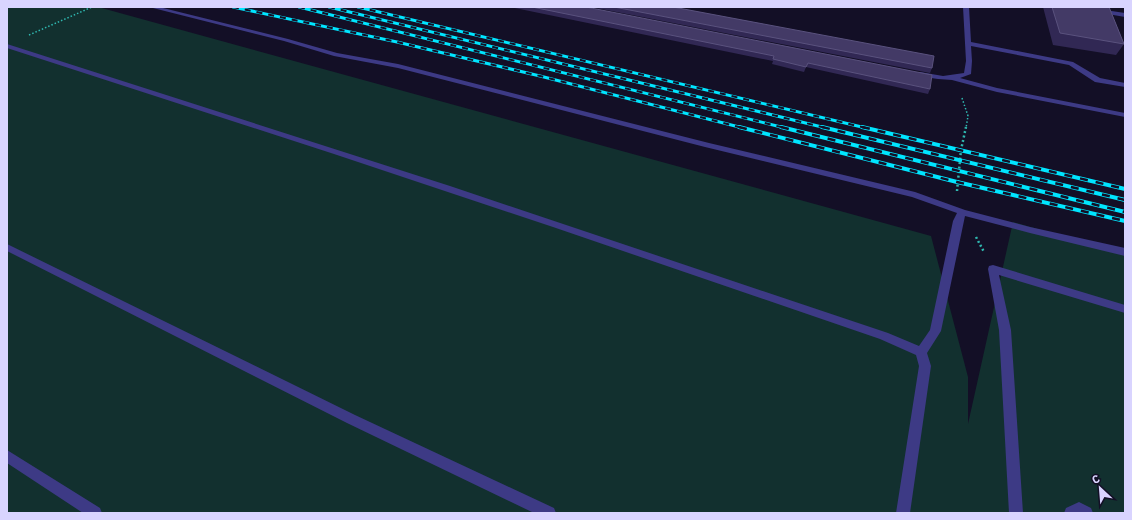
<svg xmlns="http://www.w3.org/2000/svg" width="1132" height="520" font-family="'IBM Plex Sans',sans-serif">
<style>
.green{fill:#12302f}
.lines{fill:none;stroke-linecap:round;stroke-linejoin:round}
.path-far1{stroke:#2fb8b0;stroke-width:1.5;stroke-dasharray:1.5 2;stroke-linecap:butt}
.path{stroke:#2fb8b0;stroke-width:2.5;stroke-dasharray:2 2.5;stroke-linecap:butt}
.service{fill:#3d3a85;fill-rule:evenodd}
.minor{fill:#3d3a85;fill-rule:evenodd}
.rail-far1-casing{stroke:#00e5ff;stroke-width:3}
.rail-casing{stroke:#00e5ff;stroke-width:4}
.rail-far1{stroke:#130f26;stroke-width:2;stroke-dasharray:6;stroke-linecap:butt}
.rail{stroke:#130f26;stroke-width:2.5;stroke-dasharray:8;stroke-linecap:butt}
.wall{fill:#312854}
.building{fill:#433a66;stroke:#5a527e}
</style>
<rect width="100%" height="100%" fill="#130f26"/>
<path class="green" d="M7 7H98L931 236 968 377V424L1013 222 1125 254V513H7Z"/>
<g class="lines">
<path class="path-far1" d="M29 35 92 7
M962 98 968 116 966 128"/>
<path class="path" d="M957 191 961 150 966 127
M976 237 984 252"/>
<path class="service" d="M149 7H159L288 39 337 53 398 64 709 143 915 192 965 210 1030 227 1125 248V256L1030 233 965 216 941 331 927 353 931 366 910 513H896L919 366 916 355 880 339 553 227 334 154 7 48V44L450 186 888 333 919 346 930 330 953 221 957 213 912 197 705 147 398 68 334 56 284 41Z
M963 7H969L971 42 1073 62 1100 78 1125 83V87L1095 82 1069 65 971 46 972 61 971 74 960 78 997 88 1125 113V117L997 92 952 80 938 79 917 76 916 74 920 72 943 76 964 73 966 61Z
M7 244 355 415 554 508 556 513H534L347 423 7 251Z
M993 265 1125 305V313L999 275 1011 330 1023 513H1009L999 330 988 269 989 266Z
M7 450 100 508 102 513H83L7 463Z
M1079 502 1091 508 1093 513H1064L1066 508Z"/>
<path class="minor" d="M1098 9 1125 13V17L1096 12 1095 11Z"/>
<g class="rail-far1-casing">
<path id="rail-far1" d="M233 7 397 42 540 76 743 128
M299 7 785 128
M329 7 826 128
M358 7 866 128"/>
</g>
<g class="rail-casing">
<path id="rail" d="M739 127 957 182 1125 221
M781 127 1125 212
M822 127 1125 200
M862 127 1125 189"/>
</g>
<use href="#rail-far1" class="rail-far1"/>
<use href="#rail" class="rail"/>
</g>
<path class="wall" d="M510 7H586L930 89 928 94 806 67 804 72 772 64 773 61Z
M591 7H673L932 68 930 73Z
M1043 7H1109L1124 44 1116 55 1053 45Z"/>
<path class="building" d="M532 7H586L932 75 930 89 808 63 806 67 773 59 774 56Z
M614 7H673L934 56 932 68Z
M1052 7H1109L1124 44 1060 33Z"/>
<rect width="1132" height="520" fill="none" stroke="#d9d4ff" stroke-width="16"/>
<g transform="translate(1100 488) rotate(334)" stroke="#130f26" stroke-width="3" paint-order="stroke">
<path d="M0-3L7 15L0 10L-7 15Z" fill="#d9d4ff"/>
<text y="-6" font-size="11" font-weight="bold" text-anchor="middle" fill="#d9d4ff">С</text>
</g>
</svg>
